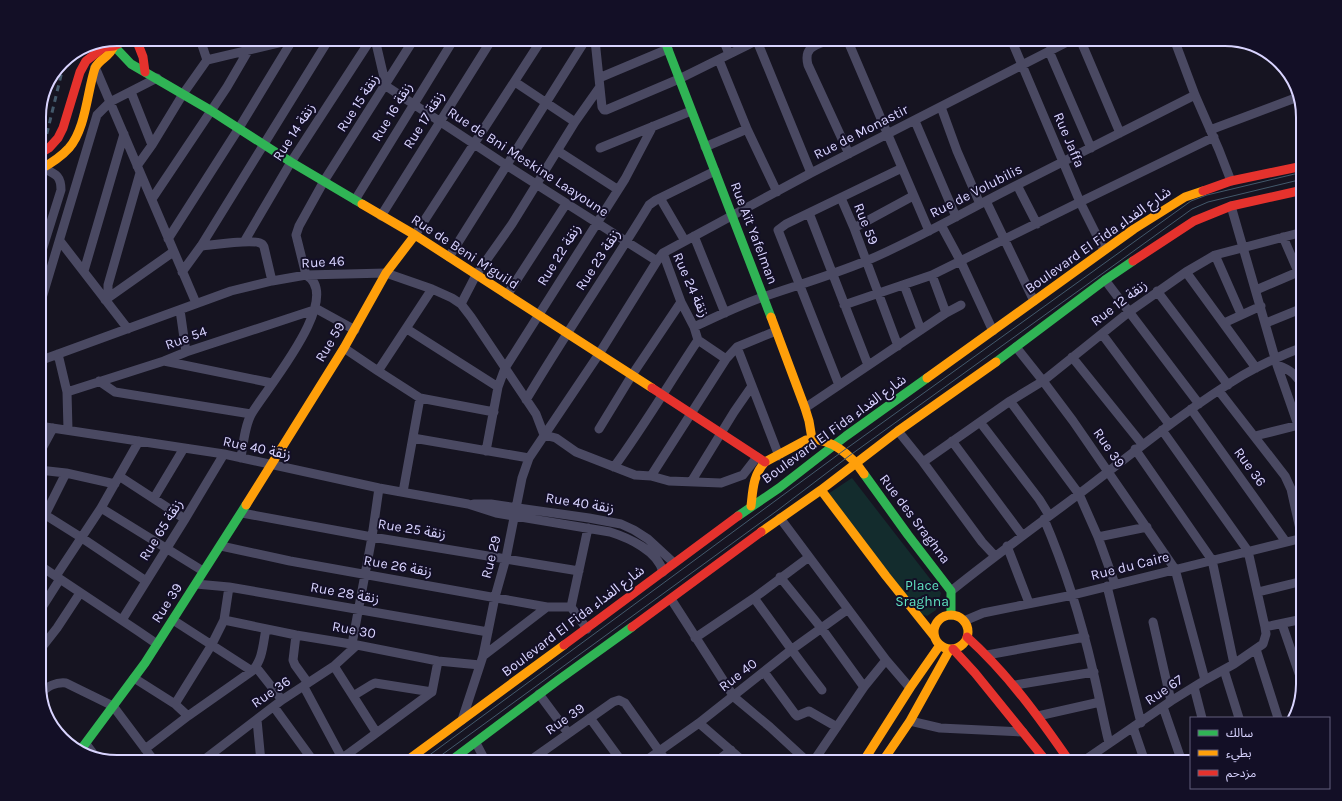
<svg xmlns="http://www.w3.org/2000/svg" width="1342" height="801" font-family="Karla,'Noto Sans Arabic',sans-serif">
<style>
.green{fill:#132c2d}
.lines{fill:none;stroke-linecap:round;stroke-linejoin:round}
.street{stroke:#4a4962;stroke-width:9}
.fast{stroke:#30b455;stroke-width:9}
.slow{stroke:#ff9f0a;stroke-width:9}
.jam{stroke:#e5322d;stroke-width:9}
.tram{stroke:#43596b;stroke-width:1}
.rail{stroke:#43596b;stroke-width:3;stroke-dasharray:6 5;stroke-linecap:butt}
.labels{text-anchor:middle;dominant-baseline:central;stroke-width:4;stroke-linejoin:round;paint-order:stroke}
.street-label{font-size:14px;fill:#d9d4ff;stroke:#130f26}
.park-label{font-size:14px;fill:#5fe0c0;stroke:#130f26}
.rim{fill:none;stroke:#d9d4ff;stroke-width:2}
</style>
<rect width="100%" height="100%" fill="#161421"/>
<path class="green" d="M852 478 941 593 936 610 927 616 919 613 828 494Z"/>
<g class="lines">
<path class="street" d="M200 39 207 60
M375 39 386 86 506 165 657 261
M723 39 729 54
M831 39C817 45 803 46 808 65L849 154
M847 39 929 231
M1011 39 1080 202 1104 250
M1080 39 1120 133
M1174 39 1195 95 1219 150 1231 181
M595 40 602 107 604 110H606L679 79 760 39
M757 41 811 173
M1049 51 1091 148
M207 60 295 39
M719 60 747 129 777 192
M95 67 196 303
M599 78 668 49
M515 82 575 122
M131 92 152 145
M941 107 957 151 980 204
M915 121 956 217
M1210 130 1298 97
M705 147 747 129
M600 148 691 111
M558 151 617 189
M137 166 152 145 183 94 207 60
M1017 185 1037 224
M660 198 685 241
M841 198 854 228 898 346
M152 199 227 87 248 51
M355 200 454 39
M986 201 1034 301
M1231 206 1277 365 1298 425
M809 213 868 365
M381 216 492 39
M941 225 961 262 993 331
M854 228 913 196
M415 235 542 39
M694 236 725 313
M1283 237 1303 283
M168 239 239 128 293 39
M60 241 128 329
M244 242 291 162 371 39
M201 246C213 245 250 239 260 243 263 244 263 245 264 247L272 281
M663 253 681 302 694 327 698 340 726 359
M1215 255 1241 314
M449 257 586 39H597
M39 260 61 190C61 175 55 174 43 168
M84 271 124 134
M182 272 201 246 329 39
M1186 272 1256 368
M932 275 946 313
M1105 280 1199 404
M904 285 921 330
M1256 290 1298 272
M1157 291 1228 385
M507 295 566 204
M108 299V285L140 173
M105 300 173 252
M461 304 476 275 512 224 575 122 599 88
M844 305 932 275 1080 202 1214 137
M39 308 97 115 110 102 157 78
M315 308 355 330
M180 310 186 352
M1224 323 1261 306
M1266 323 1303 308
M694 327C717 316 740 305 763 297 798 285 832 275 866 261 918 239 967 210 1017 185 1077 155 1136 125 1195 95
M407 329 498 387
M1102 334 1169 424
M737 347 779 456
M1016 347 1043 381 1073 421 1175 569 1205 680
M344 348 378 371 420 398 494 412
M58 354 67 392 68 430
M1072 357 1142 444
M39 361 231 291 272 281 306 275 386 273 432 289 452 298 461 304 471 317 536 414 544 435
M164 361 272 383
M1277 365C1291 370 1295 374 1303 386
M378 371 432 289
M99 381 115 392 251 414
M839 385 778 230 786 224 902 168
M1219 391 1285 476 1291 489 1302 538
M67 392 164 361 186 352 314 310
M526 400C565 334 609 271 649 205L656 200 715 171
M1010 401 1079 494 1098 537 1115 584
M805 408 946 313 961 305
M1191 409 1286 542
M980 422 1039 499 1049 515
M39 426 224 454 379 488 468 504 496 513 610 532C629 538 658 551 663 572
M599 429 632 375 681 302
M898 431 923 462 982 542 995 556
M544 435 556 438 576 452 635 475 651 476 669 481 721 483 743 475 757 457
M1255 436 1303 424
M413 438 529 458
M952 441 1022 535
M1135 449 1212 560 1234 664
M486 451 498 387 505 368 625 179 653 126
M39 454 53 428
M241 458C243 445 245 424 252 413 266 389 345 297 306 275L296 235 299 226 324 181 414 39
M923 462 1010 401 1043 381 1129 312 1186 272 1215 255 1303 232
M614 467C644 426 670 382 698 340
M39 470 66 473 115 484
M119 476 185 519
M651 476 726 359 737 347 776 331
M691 482 734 412 752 386
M403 492 420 398
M154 498 184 448
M474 504H491L589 518 621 524 634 530 648 539 674 563
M101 508 203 571
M39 511 82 538 146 581
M242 513 372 537 579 571
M45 515 66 473
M780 518 886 660 910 688
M1044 519C1065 568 1081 619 1093 671 1099 695 1103 719 1109 743
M1098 537 1147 527
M221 546 290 561 547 607H571
M1007 546 1029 603
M39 565 138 631 157 644
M56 576 101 508 139 441
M780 577 822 629 864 687
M196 584 229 587 488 632
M1107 586 1141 723
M951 591C993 557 1036 526 1079 494 1133 453 1185 410 1243 375 1262 364 1282 355 1303 347
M1258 592 1303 581
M754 598C777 629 798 660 822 690
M671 599 734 697 770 727 808 762
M39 612 60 579
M122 620 185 519 224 454
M173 620 252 671
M224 620 296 635 357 645 438 661 480 665
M964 621 983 613 1073 595 1303 538
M1153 622 1171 701
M1282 624 1303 685
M1265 627 1303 619
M587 629 571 607 588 528
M296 635 293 660 295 665 308 683
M695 638 754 598 809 557
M352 644 372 537 379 488
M1256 649 1278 718
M39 651 57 628 80 593
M987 655 1085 637
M483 656 547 607
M334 666 376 732
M256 667 282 700
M1224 670 1239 718
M764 672 795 714 797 716 809 711 837 727
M134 678 175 704 188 716
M1015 685 1094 672
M304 687 342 758
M1194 687 1202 718
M40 693C49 686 55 682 66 683L113 706 155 762
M539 694 568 733
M353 696 371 685 375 683 432 692
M175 704 211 646 224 620 229 587
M274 707 314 762
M1163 707 1182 762
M1038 716 1100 702
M590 718 622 762
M257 720 261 762
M462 720 483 656 495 597 506 558 522 478 529 458 599 354 657 261 663 253 811 173 1073 39
M910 721 940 728 1023 732
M699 723 744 762
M1133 727 1145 762
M476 743 486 762
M86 744 95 756
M145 749 188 716 252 671C263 660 263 643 266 629
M885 758 929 762
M201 762 282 700 334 666 357 645
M337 762 432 692 438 661
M528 762 613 702 619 700 625 703 667 762
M644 762 699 723 791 650 848 609
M716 762 731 750
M813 762 864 687 886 660
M1082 762 1171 701 1205 680 1234 664 1263 644 1266 634 1265 627 1248 551 1162 430"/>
<path class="fast" d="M664 39 771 317
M114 46 131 64 210 110 291 162 362 204
M996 362 1105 280 1133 261
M864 474 908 535 951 591V615
M738 516 779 488 846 436 927 378
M79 752 145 663 246 505
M449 762 557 681 632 627"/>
<path class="slow" d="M39 170C50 164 61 157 69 148 86 128 87 92 95 68 100 58 109 58 114 46
M362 204 415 235 652 388
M771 317 805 408 809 421 812 439
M927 378 1134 229 1185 197 1203 191
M821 490 886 576 934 636
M246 505 344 348 386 273 415 235
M751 506C753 489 753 475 765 462L806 440C830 436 852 456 864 474
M761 532 821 490 898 431 996 362
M934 632a17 17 0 1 1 34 0a17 17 0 1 1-34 0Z
M405 762 564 645
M863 762 910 688 940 645
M882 762 910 721 950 649"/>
<path class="jam" d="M136 39 143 57 145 72
M39 154 49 148 58 138 63 128 80 72 86 61 104 47 114 46 128 39
M1203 191 1231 181 1303 166
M1133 261 1194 221 1231 206 1303 190
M652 388 765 462
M632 627 761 532
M967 637C1008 674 1039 717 1070 762
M564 645 738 516
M953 649 975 673 1047 762"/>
<path class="tram" d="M420 762 843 451 1191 201 1207 195 1303 172
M432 762 778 510 849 456 1192 209 1208 202 1303 179"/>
<path class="rail" d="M39 166 65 59"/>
</g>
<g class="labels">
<g class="street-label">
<text transform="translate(358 103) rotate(-57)">Rue 15 زنقة</text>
<text transform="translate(392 112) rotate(-59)">Rue 16 زنقة</text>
<text transform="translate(424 120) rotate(-58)">Rue 17 زنقة</text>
<text transform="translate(294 132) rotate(-57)">Rue 14 زنقة</text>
<text transform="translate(861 132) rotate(-27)">Rue de Monastir</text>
<text transform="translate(1069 140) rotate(67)">Rue Jaffa</text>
<text transform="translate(528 162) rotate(33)">Rue de Bni Meskine Laayoune</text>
<text transform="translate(976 191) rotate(-27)">Rue de Volubilis</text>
<text transform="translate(866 224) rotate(68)">Rue 59</text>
<text transform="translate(754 233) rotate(69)">Rue Aït Yafelman</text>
<text transform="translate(1098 240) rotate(-35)">Boulevard El Fida شارع الفداء</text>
<text transform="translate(465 252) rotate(33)">Rue de Beni M'guild</text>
<text transform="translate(559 255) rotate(-58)">Rue 22 زنقة</text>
<text transform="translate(598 260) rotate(-57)">Rue 23 زنقة</text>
<text transform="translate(323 262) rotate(-3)">Rue 46</text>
<text transform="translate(691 285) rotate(66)">Rue 24 زنقة</text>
<text transform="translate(1119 303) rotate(-37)">Rue 12 زنقة</text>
<text transform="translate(186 338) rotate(-20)">Rue 54</text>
<text transform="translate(330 342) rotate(-59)">Rue 59</text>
<text transform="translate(834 429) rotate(-36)">Boulevard El Fida شارع الفداء</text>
<text transform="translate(257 448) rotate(12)">Rue 40 زنقة</text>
<text transform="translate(1109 448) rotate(55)">Rue 39</text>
<text transform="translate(1250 467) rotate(54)">Rue 36</text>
<text transform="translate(580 503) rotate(9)">Rue 40 زنقة</text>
<text transform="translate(915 519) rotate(53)">Rue des Sraghna</text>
<text transform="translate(412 529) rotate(9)">Rue 25 زنقة</text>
<text transform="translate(161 530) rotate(-58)">Rue 65 زنقة</text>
<text transform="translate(491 557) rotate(-76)">Rue 29</text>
<text transform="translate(398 566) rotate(10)">Rue 26 زنقة</text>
<text transform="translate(1130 566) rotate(-14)">Rue du Caire</text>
<text transform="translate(345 593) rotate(10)">Rue 28 زنقة</text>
<text transform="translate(167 603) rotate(-57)">Rue 39</text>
<text transform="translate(573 621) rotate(-37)">Boulevard El Fida شارع الفداء</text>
<text transform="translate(354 630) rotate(10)">Rue 30</text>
<text transform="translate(738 675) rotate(-38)">Rue 40</text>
<text transform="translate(1164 690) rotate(-34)">Rue 67</text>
<text transform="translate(271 692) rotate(-35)">Rue 36</text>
<text transform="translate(565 719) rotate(-35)">Rue 39</text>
</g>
<g class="park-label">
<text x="922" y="585">Place<tspan x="922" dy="16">Sraghna</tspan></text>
</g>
</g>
<path d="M0 0H1342V801H0ZM117 46H1225A71 71 0 0 1 1296 117V684A71 71 0 0 1 1225 755H117A71 71 0 0 1 46 684V117A71 71 0 0 1 117 46Z" fill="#130f26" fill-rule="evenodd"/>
<path class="rim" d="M117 46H1225A71 71 0 0 1 1296 117V684A71 71 0 0 1 1225 755H117A71 71 0 0 1 46 684V117A71 71 0 0 1 117 46Z"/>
<rect x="1190" y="717" width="140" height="72" fill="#130f26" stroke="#625e7d"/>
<rect x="1198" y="730" width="20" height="6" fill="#30b455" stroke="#625e7d"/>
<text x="1226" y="737" font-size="12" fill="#d9d4ff">سالك</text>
<rect x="1198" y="750" width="20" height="6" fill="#ff9f0a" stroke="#625e7d"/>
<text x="1226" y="757" font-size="12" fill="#d9d4ff">بطيء</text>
<rect x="1198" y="770" width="20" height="6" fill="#e5322d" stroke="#625e7d"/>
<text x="1226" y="777" font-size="12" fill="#d9d4ff">مزدحم</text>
</svg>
